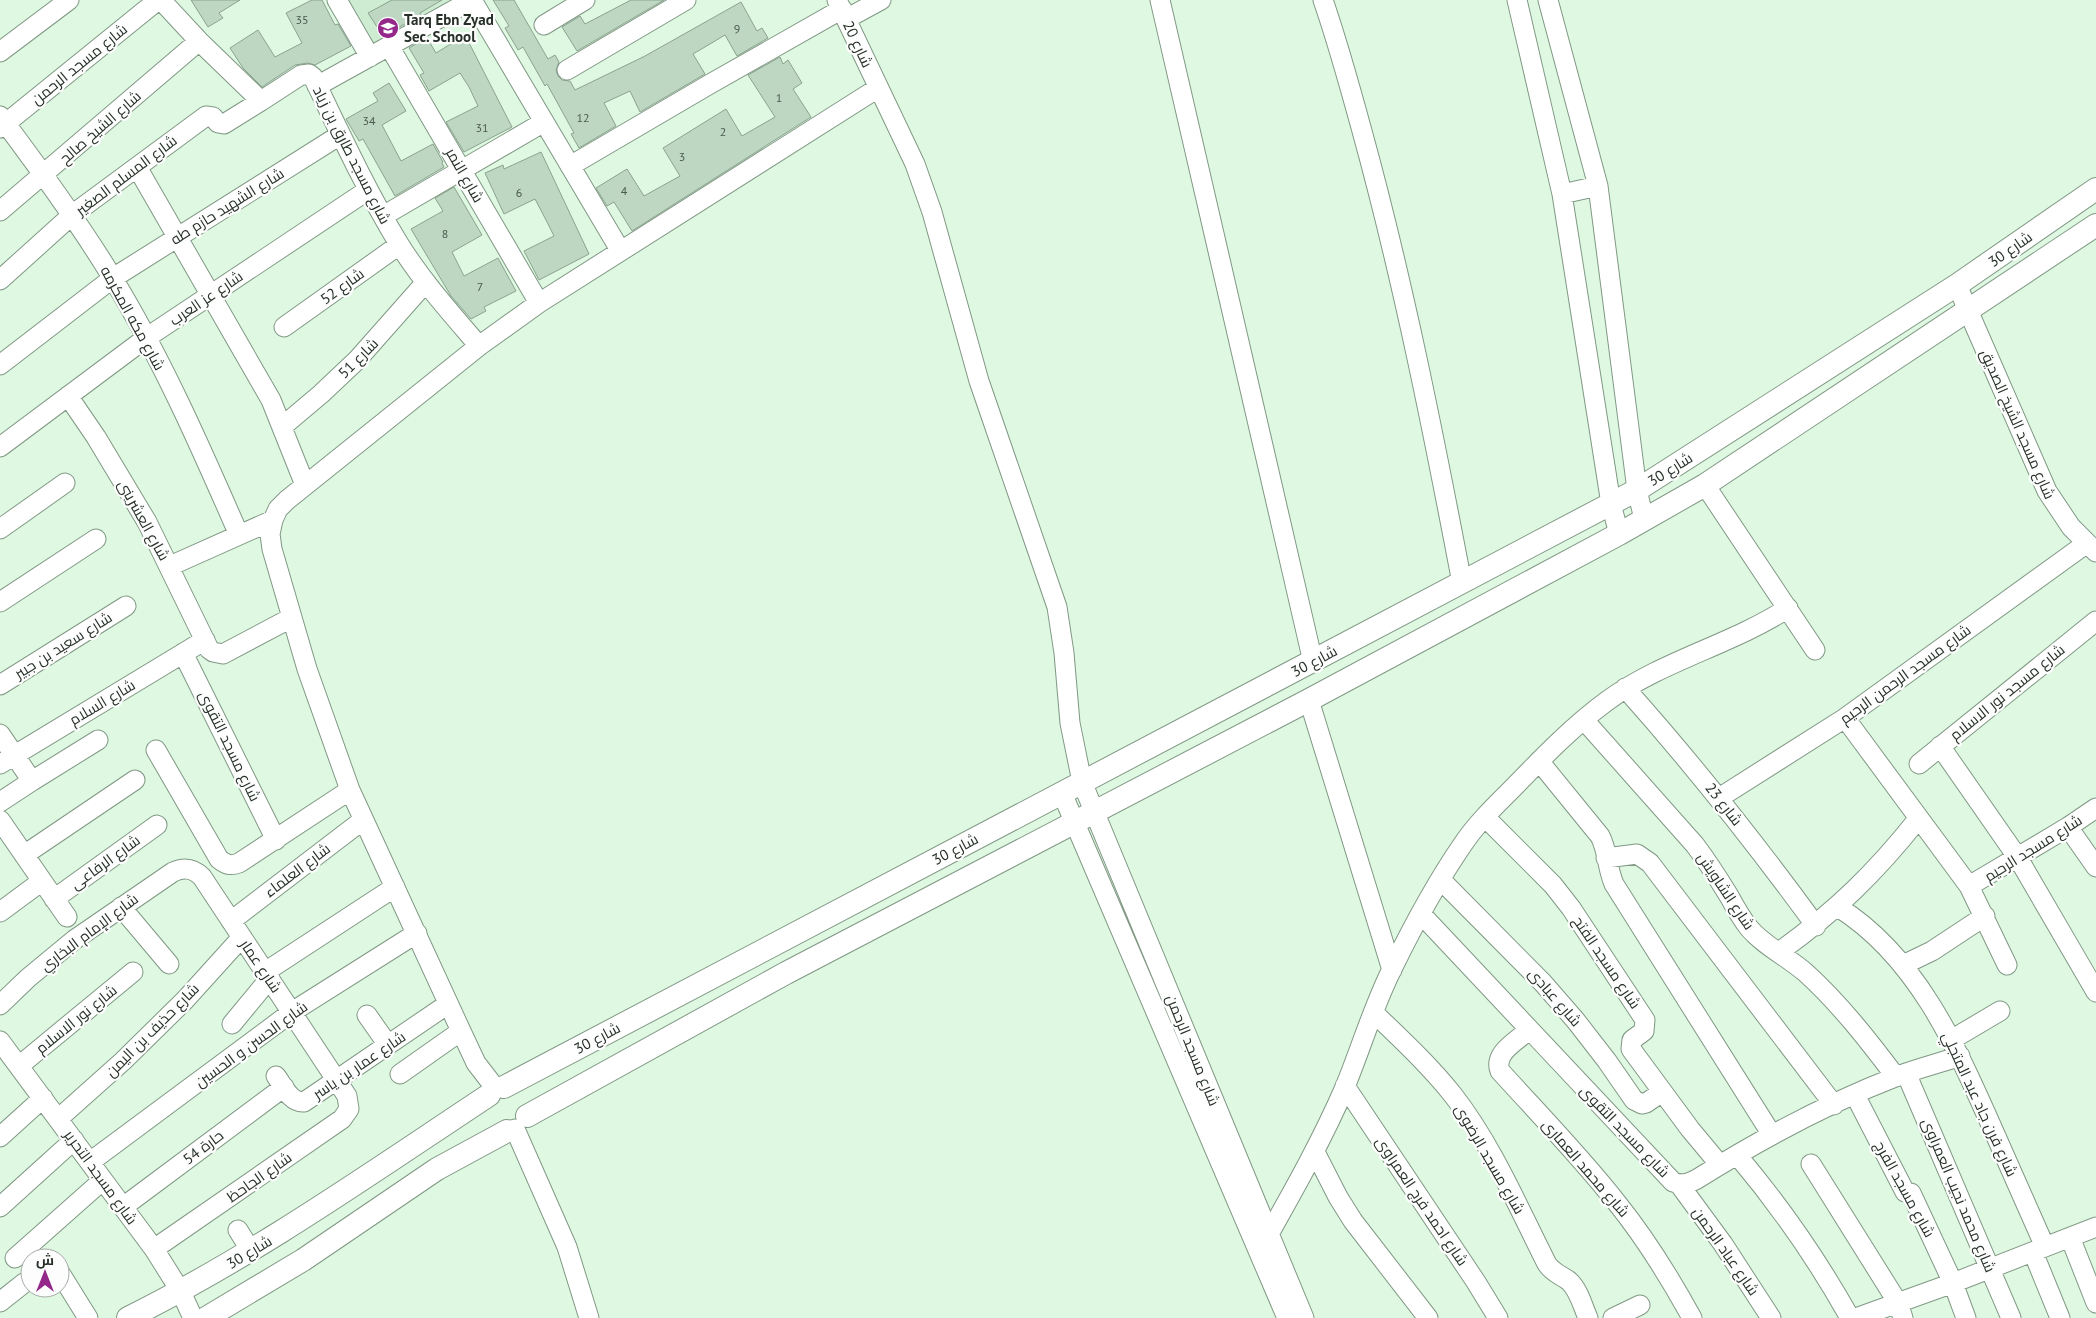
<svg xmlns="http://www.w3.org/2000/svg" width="2096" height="1318" font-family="'PT Sans',Cairo,sans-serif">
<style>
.built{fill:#cdecd2}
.building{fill:#bdd7c2;stroke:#8ba38e}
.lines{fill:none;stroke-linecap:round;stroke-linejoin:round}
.minor-casing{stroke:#809884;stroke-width:21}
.tertiary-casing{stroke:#809884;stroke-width:24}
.minor{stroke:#fff;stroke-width:19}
.tertiary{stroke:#fff;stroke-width:22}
.labels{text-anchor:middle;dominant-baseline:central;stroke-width:4.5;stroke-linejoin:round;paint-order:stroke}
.number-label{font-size:12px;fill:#4c5a4e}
.poi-label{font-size:15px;font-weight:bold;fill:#263028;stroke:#fdfdfd;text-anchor:start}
.street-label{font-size:15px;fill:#263028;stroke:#fdfdfd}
</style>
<rect width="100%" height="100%" fill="#def8e2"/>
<path class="built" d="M340 0H470L371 55Z"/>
<path class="building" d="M191 0H240L219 13 223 18 208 27Z
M312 0H322L335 25 338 24 351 46 315 65 308 63 295 65 262 87 243 68 230 48 258 30 275 57 302 43 286 13Z
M392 0H442L420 13 421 15 383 36 368 13Z
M493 0H514L548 59 555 55 559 62 556 70 558 76 562 80 570 81 575 90 645 56 741 2 757 31 762 28 768 38 737 56 725 35 710 44 693 54 705 74 640 112 630 91 604 103 616 126 579 148 571 134 574 133 547 84 545 86 523 47 518 50 505 28 509 26Z
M631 0H664L577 51 562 27 580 16 585 24Z
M465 35 512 127 464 152 446 122 478 106 469 87 460 73 429 91 420 75 424 73 409 48 427 38 436 53Z
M780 57 783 64 788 60 802 83 793 89 811 117 632 231 614 202 607 206 596 188 627 169 644 196 680 176 663 148 726 109 742 136 775 117 748 75Z
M389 83 406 111 382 125 401 161 433 144 443 162 442 163 444 167 395 196 363 139 359 141 346 119 378 101 373 93Z
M541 152 589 254 539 280 524 251 554 236 546 220 535 199 504 214 485 173 503 165 504 169Z
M454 187 482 235 452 252 464 276 498 258 516 291 484 307 486 311 471 319 451 296 411 229 443 211 435 198Z"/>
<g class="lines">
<g class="minor-casing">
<path id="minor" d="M161 0 199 41 261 101 301 75 309 74 313 77C340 133 366 190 399 244 422 281 451 313 479 346
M337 0 370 57
M472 0 620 250
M837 0 915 164 932 212 979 381 1057 607 1064 653 1070 723 1082 782 1304 1318
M1160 0 1313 662
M1323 0C1338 43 1350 87 1362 131 1403 280 1433 431 1462 583
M1517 0 1562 194 1611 504 1619 534
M1548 0 1598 186 1637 490 1644 519
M846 19 881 0
M544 25 585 0
M389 46 539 303
M0 52 69 0
M567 70 686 0
M317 86 472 0
M0 116C39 168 78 221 112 277 162 359 201 448 239 535
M0 128 158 0
M570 166 710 84 842 9
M137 167 271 400 305 485
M1562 194 1598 186
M0 211 199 41
M383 216 544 122
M0 280 72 215 206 116 213 117 218 123 224 124 261 101
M1957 285 2047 491 2071 527 2096 552
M284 327 399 245
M0 365 113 278 340 135
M68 396 96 437 147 522 209 649 213 652 223 654 291 618
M283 426 321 394 357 360 426 282
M0 447 146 338 368 190
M1705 485 1815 650
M0 529 65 483
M170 566 273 520
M0 602 96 539
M183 653 276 840
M0 685 126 606
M1625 688C1693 764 1756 844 1816 926
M1309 700 1392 970
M1845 718 1969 886 2007 965
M1584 720 1695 845C1707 861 1718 878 1729 896 1735 907 1741 918 1749 928 1764 946 1788 957 1806 973 1840 1004 1868 1040 1896 1077
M0 734 32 781 0 802
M1940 746 2018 858 2096 992
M156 750 219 859C226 865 231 866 239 863L350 790
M1539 761 1600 836C1608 851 1607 868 1614 884L1772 1135
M0 764 205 640
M1919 764 2096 621
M32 781 98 740
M1062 793 1287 1318
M1719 798 1845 718 2087 543
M1485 817 1553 885 1571 908 1645 1020 1644 1031 1632 1040 1631 1049 1690 1129 1720 1165
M0 820 67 917
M2068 827 2096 867
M24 855 135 780
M1606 858 1637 854 1650 863 1834 1105
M1441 880 1543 983 1576 1021 1607 1061 1634 1100 1642 1104 1646 1103 1662 1092
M1969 886 2068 827 2096 808
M54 899 157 825
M121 907 169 964
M1838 907C1916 956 1955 1044 1991 1125 2009 1166 2027 1206 2045 1247
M0 912 42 881
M1421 914 1673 1182C1683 1186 1689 1183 1697 1179 1761 1139 1828 1103 1898 1076 1919 1068 1940 1063 1960 1056
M231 921 363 820
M1779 952C1836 911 1875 873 1918 819
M1903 965 1932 951 1985 916
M265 972 395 887
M0 1005 28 978 74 940 173 872C184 867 193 868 202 877L347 1096 349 1109 342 1119 154 1249
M1374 1013C1401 1039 1429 1065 1453 1095 1492 1145 1518 1207 1547 1264 1553 1273 1561 1275 1569 1281 1579 1290 1583 1307 1588 1318
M367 1015 388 1045
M232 1024 270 978
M1529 1030C1517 1041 1493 1053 1500 1071 1539 1114 1581 1157 1617 1203 1646 1239 1670 1278 1692 1318
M1951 1040 2000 1011
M0 1041 154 1249 181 1292 193 1318
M19 1066 133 972
M1906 1073 2011 1318
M400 1074 461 1031
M276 1076C283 1085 290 1103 304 1102L448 1004
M1345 1086 1476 1282 1498 1318
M496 1089 476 1063 461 1031 350 790 307 669 272 549 270 534 273 520 278 509 287 500 479 346 539 303 878 88
M1855 1095 1905 1192 1911 1193 1953 1283 1966 1318
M58 1119 123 1061 185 1000 242 937
M515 1129 567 1247 589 1318
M0 1137 43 1098
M1315 1152 1338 1197 1353 1221 1428 1318
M1737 1155C1780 1206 1817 1259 1850 1318
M90 1162 292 1012 417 933
M1811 1164 1898 1303 1903 1318
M1679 1184 1723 1244 1771 1318
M0 1207 74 1140
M123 1207 284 1087
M238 1230 251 1251
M1269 1234C1296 1186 1323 1138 1345 1087 1361 1048 1373 1007 1392 969 1413 926 1436 883 1463 844 1477 823 1496 805 1514 787 1543 757 1573 726 1607 701 1663 660 1731 645 1788 608
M2070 1237 2096 1303
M2033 1252 2060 1318
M15 1258 103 1180
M60 1273 88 1318
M0 1302 24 1283
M1613 1318 1640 1305
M1856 1318 1953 1283 2096 1227"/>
</g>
<g class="tertiary-casing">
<path id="tertiary" d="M504 1087 1637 490 1957 285 2096 189
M527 1116 786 973 1309 700 1619 534 1705 485 2096 225
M128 1318C255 1255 371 1173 489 1095
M206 1318 303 1260 437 1169 507 1131"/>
</g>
<use href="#minor" class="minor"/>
<use href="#tertiary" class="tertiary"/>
</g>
<defs>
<g id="school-disc" transform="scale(1.125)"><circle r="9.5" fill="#94288a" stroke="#fdfdfd"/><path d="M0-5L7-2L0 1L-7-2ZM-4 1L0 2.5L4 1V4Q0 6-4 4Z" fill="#fff"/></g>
</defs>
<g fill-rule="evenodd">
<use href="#school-disc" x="388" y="28"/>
</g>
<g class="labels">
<g class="number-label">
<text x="302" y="19">35</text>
<text x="737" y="28">9</text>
<text x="779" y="97">1</text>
<text x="583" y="117">12</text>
<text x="369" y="120">34</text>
<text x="482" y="127">31</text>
<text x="723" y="131">2</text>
<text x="682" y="156">3</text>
<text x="624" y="190">4</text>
<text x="519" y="192">6</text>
<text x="445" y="233">8</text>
<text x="480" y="286">7</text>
</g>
<g class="poi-label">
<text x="404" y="19">Tarq Ebn Zyad<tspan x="404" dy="17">Sec. School</tspan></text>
</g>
<g class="street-label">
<text transform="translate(858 44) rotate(65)">شارع 20</text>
<text transform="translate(79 64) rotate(-39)">شارع مسجد الرحمن</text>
<text transform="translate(100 127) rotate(-41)">شارع الشيخ صالح</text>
<text transform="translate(352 155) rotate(63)">شارع مسجد طارق بن زياد</text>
<text transform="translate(126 175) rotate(-37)">شارع المسلم الصغير</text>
<text transform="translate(465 175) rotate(60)">شارع النمر</text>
<text transform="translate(227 206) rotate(-32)">شارع الشهيد حازم طه</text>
<text transform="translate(2010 249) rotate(-35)">شارع 30</text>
<text transform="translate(342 286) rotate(-36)">شارع 52</text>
<text transform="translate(206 298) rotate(-34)">شارع عز العرب</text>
<text transform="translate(133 318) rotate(61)">شارع مكه المكرمه</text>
<text transform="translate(358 358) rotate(-45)">شارع 51</text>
<text transform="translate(2018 424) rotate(66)">شارع مسجد الشيخ الصديق</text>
<text transform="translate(1670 469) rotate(-32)">شارع 30</text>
<text transform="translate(144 520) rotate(61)">شارع العشرينى</text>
<text transform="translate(63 645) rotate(-32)">شارع سعيد بن جبير</text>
<text transform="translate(1314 661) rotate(-28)">شارع 30</text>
<text transform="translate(1905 674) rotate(-36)">شارع مسجد الرحمن الرحيم</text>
<text transform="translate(2007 692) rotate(-39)">شارع مسجد نور الاسلام</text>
<text transform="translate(102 702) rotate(-31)">شارع السلام</text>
<text transform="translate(230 746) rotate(64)">شارع مسجد التقوى</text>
<text transform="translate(1724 804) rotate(52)">شارع 23</text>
<text transform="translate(2033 848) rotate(-32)">شارع مسجد الرحيم</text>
<text transform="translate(955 849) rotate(-28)">شارع 30</text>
<text transform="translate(105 862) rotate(-36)">شارع الرفاعى</text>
<text transform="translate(297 870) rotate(-37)">شارع العلماء</text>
<text transform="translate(1726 891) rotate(56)">شارع الشاويش</text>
<text transform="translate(89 932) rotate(-37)">شارع الإمام البخاري</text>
<text transform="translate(1607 962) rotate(56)">شارع مسجد الفتح</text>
<text transform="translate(261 966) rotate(56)">شارع عمار</text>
<text transform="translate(1555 997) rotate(49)">شارع عبادى</text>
<text transform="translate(76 1019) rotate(-39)">شارع نور الاسلام</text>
<text transform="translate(152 1030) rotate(-45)">شارع حذيف بن اليمن</text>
<text transform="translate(597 1038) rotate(-28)">شارع 30</text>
<text transform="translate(251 1044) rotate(-36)">شارع الحسن و الحسين</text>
<text transform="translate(1193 1050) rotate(68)">شارع مسجد الرحمن</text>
<text transform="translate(359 1065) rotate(-34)">شارع عمار بن ياسر</text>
<text transform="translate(1980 1104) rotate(65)">شارع فرن جاد عبد المتجلي</text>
<text transform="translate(1625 1131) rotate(46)">شارع مسجد التقوى</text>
<text transform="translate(203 1147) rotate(-37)">حارة 54</text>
<text transform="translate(1490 1159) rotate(60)">شارع مسجد الرضوى</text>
<text transform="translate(1586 1168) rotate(49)">شارع محمد العمارى</text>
<text transform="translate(101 1177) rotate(54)">شارع مسجد التحرير</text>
<text transform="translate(259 1177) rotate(-35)">شارع الجاحظ</text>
<text transform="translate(1905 1189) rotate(61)">شارع مسجد الفرج</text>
<text transform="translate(1959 1195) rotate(67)">شارع محمد نجيب العمراوى</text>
<text transform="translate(1422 1201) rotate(56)">شارع احمد فرج العمراوى</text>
<text transform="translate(1726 1251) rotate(55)">شارع عباد الرحمن</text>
<text transform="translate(249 1252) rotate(-31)">شارع 30</text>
</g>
</g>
<g transform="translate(45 1273)"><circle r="24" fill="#fdfdfd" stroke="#a7aba8"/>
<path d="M0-4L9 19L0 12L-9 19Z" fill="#94288a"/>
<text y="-8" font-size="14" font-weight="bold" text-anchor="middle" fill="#263028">ش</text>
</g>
</svg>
